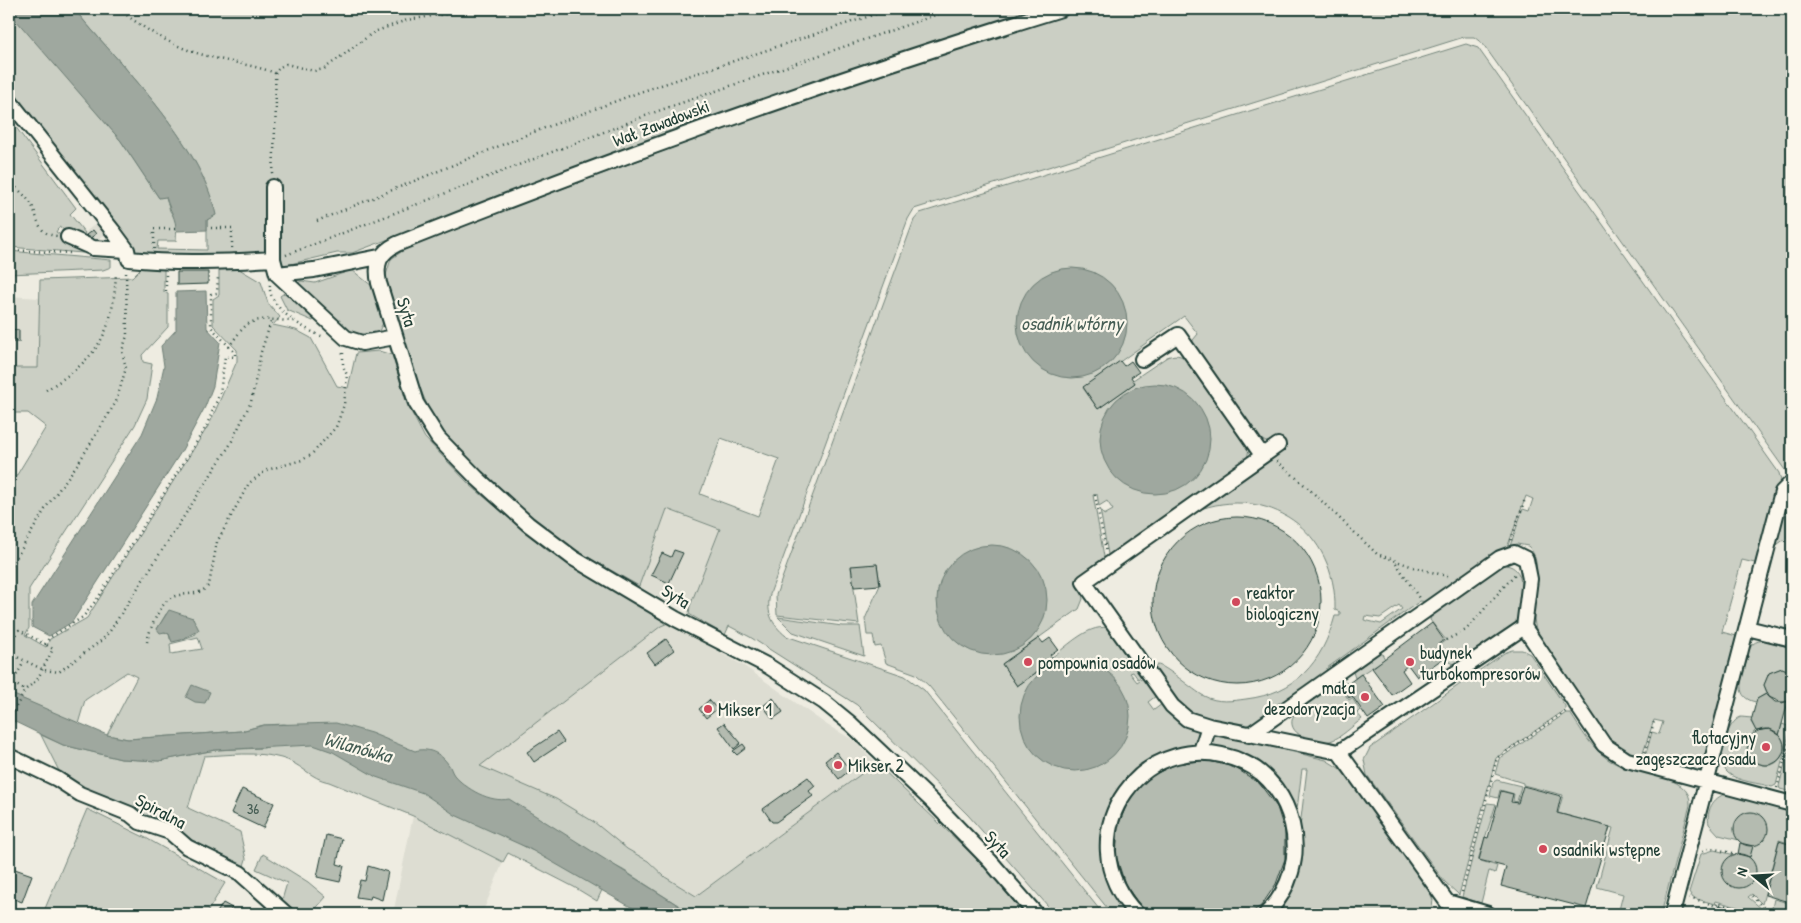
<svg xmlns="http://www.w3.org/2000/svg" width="1801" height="923" font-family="'Patrick Hand',sans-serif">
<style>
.built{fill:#ddddd2}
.green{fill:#cbcfc4;stroke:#75867c;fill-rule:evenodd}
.water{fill:#9fa89f;stroke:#6c7d74}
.building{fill:#b4bbb0;stroke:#1f3d34}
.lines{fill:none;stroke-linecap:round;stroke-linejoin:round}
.minor-casing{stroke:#1f3d34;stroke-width:18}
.path{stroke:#1f3d34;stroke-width:2.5;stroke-dasharray:1 4;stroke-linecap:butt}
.minor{stroke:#fbf7ec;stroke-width:14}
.poi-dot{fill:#d1495b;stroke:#fbf7ec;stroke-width:2}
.labels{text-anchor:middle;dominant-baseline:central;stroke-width:4.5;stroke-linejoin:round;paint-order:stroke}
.number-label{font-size:15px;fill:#445c53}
.street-label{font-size:18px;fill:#1f3d34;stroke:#fbf7ec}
.poi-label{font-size:18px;fill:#1f3d34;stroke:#fbf7ec;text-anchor:start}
.water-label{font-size:19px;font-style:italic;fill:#455d54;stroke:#fbf7ec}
</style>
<rect width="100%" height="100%" fill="#eeece1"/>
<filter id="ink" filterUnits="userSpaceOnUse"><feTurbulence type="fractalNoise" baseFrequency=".02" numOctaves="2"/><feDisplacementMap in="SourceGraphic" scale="10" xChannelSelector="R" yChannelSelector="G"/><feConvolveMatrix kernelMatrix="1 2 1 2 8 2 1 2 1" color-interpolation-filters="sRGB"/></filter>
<g filter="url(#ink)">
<path class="built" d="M99 221 108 232 93 244 78 238Z
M9 296 40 298 38 369 9 368Z
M667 509 720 529 690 606 678 601 670 605 639 586Z
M668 623 744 666 827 725 855 741 876 763 696 896 665 877 648 861 627 849 613 839 480 765 661 626Z
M413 816 503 862 482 914H393Z"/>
<path class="green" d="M9 9 121 141 159 198 166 196 170 211 177 221 176 241H158L157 249 207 250V220L215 215C201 142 121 66 74 9H1038L719 114 352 253H337L282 266 267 255 141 257 134 253 116 226 9 92V19L12 16Z
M1098 9H1792V480L1483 44 1474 37H1464L914 209 908 219 771 591C765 610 771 624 786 636L905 676 924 690 1103 914H1055L968 815 857 705 750 637 729 626 725 635 689 614 690 606 720 529 667 509 639 586 568 546 516 504 451 441 433 419 419 386 385 278 391 259 411 245 782 107 1080 10 1091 12ZM721 438 779 459 758 516 700 494Z
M1466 44 1478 48 1779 473 1781 481 1759 564 1742 560 1722 632 1740 637 1705 763 1692 769 1645 757 1652 732 1659 734 1663 722 1654 720 1642 756 1626 751 1604 735 1536 629C1528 604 1547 564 1528 546L1517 544 1510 546 1523 509 1529 511 1533 499 1526 496 1507 548 1430 602 1420 601 1327 668 1324 677 1253 728 1240 730 1183 710 1154 670 1157 665C1164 664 1194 691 1204 696 1217 703 1232 701 1246 699 1296 693 1322 663 1335 616H1340V612L1335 610C1337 531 1268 483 1195 511L1275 441 1266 442 1255 436 1192 346 1193 340 1198 334 1184 316 1083 388 1098 409 1135 383 1133 380 1167 357C1177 353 1184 356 1191 363L1249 448 1247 460 1109 560 1100 509 1104 515 1113 510 1107 501 1099 506 1097 494 1093 495 1105 562 1081 589 1083 599 1079 609 1002 664 1017 686 1054 660 1052 657C1068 646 1091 621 1111 629L1145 674 1138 679 1133 672 1130 673 1137 682 1146 676 1199 732 1198 742C1190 751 1165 753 1152 759 1092 792 1089 865 1129 914H1112L929 686 916 674 886 663 881 646 875 647 873 635H867L865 619 880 585 877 564 851 567 859 624 777 615 776 595 914 220 920 213ZM1399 605 1402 609 1381 624 1364 620 1365 616 1380 618ZM1156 696 1162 704 1154 710 1148 702Z
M9 118 76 208 70 214 85 233 78 238 59 227 56 232 82 249 83 253 9 247Z
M9 251 111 260V267L103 270 9 274Z
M164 264V292L168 294V327L142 355 143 362 152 364 147 399 135 425 29 589V628L25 635 46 647 50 639 87 618 210 423 237 361V350L213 325V299L219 295V266H234L261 282 268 303 280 317 273 325 296 330 311 338 337 386 348 388 356 353 379 351 392 355 407 404 425 438 470 485 547 550 666 620 668 623 661 626 480 766 556 799 594 822 627 849 648 861 665 877 696 896 876 763 983 865 1024 914H692L623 870 361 736 284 724 264 725 241 731 128 739 107 735 137 677 127 672 85 700 78 724 9 693V488L46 427 28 413H9V368H38L40 280 132 277 141 268ZM166 614 193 618 196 634 181 640 170 639 169 634 157 629ZM198 637 202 649 171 654 170 644Z
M352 270 372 286 383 323 378 333 363 338 346 331 319 310 313 321 287 310 280 296 301 281 315 283Z
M1790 492 1792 493V540L1789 536 1774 547 1784 496Z
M1499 565C1522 563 1522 582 1521 600 1520 608 1521 616 1516 623 1510 632 1464 663 1454 664L1448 661 1439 645 1446 640 1430 620 1432 613Z
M778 617 842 626H860L864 656 793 632Z
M1764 640 1792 648V672L1782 668 1769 673 1764 685 1767 693 1757 699 1756 702C1734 698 1741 679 1746 663 1747 657 1748 649 1753 644 1756 641 1760 641 1764 640Z
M1512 650H1522L1530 654 1565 706V710L1496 758 1459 895 1444 881 1367 775 1364 760 1370 748 1504 653Z
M1381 652 1385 659 1355 678 1353 672Z
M1341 680 1347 683 1344 685 1346 689 1343 692 1349 700 1352 698 1360 710 1357 713 1362 719C1352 726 1341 738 1330 741 1316 745 1283 734 1294 715 1301 704 1329 689 1341 680Z
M1566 713H1570C1582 731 1591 748 1609 760 1630 774 1693 773 1690 805L1661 914H1618L1623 894 1597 887 1613 828 1558 813 1563 795 1523 785V783L1495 774 1499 759Z
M1741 717 1752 718 1751 722 1756 730C1728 756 1773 781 1783 753 1786 747 1784 740 1779 735L1782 724 1791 727 1776 785 1772 787C1760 783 1738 782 1728 773 1714 762 1727 721 1741 717Z
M1221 734 1326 760 1339 768 1352 782 1427 885 1433 900 1431 914H1272L1297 828 1300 827 1307 769H1302L1296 818 1292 809 1233 753 1215 748 1212 745 1213 737Z
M41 735 63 745 121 759 159 761 215 750 264 748 288 738 341 744 531 850 594 865 602 890 597 901 574 887 508 853 503 862 413 816 329 782C311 779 299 762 281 758 256 751 229 755 204 756L188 808 240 832 246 859 243 869 168 826 84 792 62 777Z
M1792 737V792L1780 789 1779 786Z
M1497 780 1521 786 1517 802 1513 801 1514 794 1500 790 1498 798 1490 796 1493 782Z
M1726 794 1792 812V844L1779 840 1762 904 1752 894 1748 897 1763 910 1762 914 1716 901 1715 904 1693 898 1689 892 1701 854 1714 850 1739 856 1743 841 1719 835 1709 824C1706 811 1713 797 1726 794Z
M1487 803 1496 804 1478 860 1497 866 1495 873 1489 871 1481 903 1462 897Z
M87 809 146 838 225 883 206 914H47L44 911Z
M263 854 308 882 326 897 311 914H297L282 900 287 883 256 869Z
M1774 899 1792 904V913L1772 908Z"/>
<path class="water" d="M9 9H74C121 66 201 142 216 215L207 220V230L176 231C177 220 169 209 166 197L159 198 121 141 9 12Z
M1017 323a55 55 0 1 1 110 0a55 55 0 1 1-110 0Z
M206 291 207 328 220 342 213 386 205 407 181 452 72 622 49 636 32 627V605L142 434 157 398 164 366 161 346 176 330V292Z
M1100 439a55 55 0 1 1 110 0a55 55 0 1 1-110 0Z
M937 600a55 55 0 1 1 110 0a55 55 0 1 1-110 0Z
M169 610 193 618 199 630 181 640 172 642 169 634 165 632 160 633 157 629Z
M1020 716a55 55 0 1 1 110 0a55 55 0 1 1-110 0Z
M192 685 210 692 205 703 195 702 186 697Z
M9 693 107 735 128 739 241 731 264 725 336 723 371 733 415 751C427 747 441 753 448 764 451 767 451 771 454 775 466 789 490 803 509 799L692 914H643L528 848 455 815 423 793 376 777 333 752 313 745 215 750 159 761 121 759 63 745 9 719Z"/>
<path class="building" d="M93 230 96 234 89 239 86 235Z
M177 272H208V284L177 285Z
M9 329 19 330V342H9Z
M1120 361 1124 366 1131 361 1139 372 1131 377 1135 383 1098 409 1083 387Z
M1153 601a84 84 0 1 1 168 0a84 84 0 1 1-168 0Z
M674 550 683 553 669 583 651 575 662 553 671 557Z
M877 564 880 585 854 587 851 566Z
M1432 623 1444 640 1437 645 1445 657 1417 677 1408 665 1402 670 1410 682 1392 695 1372 668Z
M1039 638 1043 643 1050 638 1058 649 1050 655 1054 660 1017 686 1002 664Z
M666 639 674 650 655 664 647 653Z
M1782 668 1792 672V699L1782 703 1769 697 1764 685 1769 673Z
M1361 674 1385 707 1368 719 1352 696 1349 698 1345 692 1347 690 1345 686Z
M1766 694 1775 702H1788L1779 735 1770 729 1756 731 1751 721 1757 699Z
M773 698 783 712 773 719 763 706Z
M709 700 717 709 706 718 699 709Z
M724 723 741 743 734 749 718 727Z
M1748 747a18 18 0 1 1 36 0a18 18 0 1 1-36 0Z
M557 732 564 742 534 762 527 752Z
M743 744 746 748 737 755 733 751Z
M836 752 850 770 839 779 825 761Z
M1205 760 1234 767 1259 783 1277 807 1285 832V859L1276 884 1261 906 1249 914H1152L1140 906 1125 884 1116 856 1118 826 1129 799 1149 777 1176 764Z
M808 777 815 786 809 791 813 796 776 822H772L763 809Z
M1523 786 1561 796 1557 813 1610 827 1586 908 1501 886 1506 867 1479 860 1485 837 1488 838 1501 791 1513 794 1511 802 1518 803Z
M242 789 274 803 263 828 231 813Z
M1734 829a17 17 0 1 1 34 0a17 17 0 1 1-34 0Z
M326 835 342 839 337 864 344 866 340 882 317 877Z
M1779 841 1792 845V903L1765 895Z
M1740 843 1753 846 1750 857 1738 854Z
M1722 871a17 17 0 1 1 34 0a17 17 0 1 1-34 0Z
M368 866 388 872 382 900 371 896 370 899 356 897 360 880 365 881Z
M12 868 32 875 22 902 9 897V878Z
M223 903 232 908 228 914H216Z
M1719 905 1752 914H1716Z"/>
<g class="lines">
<g class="minor-casing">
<path id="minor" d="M9 100 113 231 127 250 129 259C177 264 225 262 273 259
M273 187V259L277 274 346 338 362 343 395 337
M68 237 93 248 127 250
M277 274 314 270 379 257
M1142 359 1178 335 1262 455
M1278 445 1084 582 1172 706 1187 719 1209 726 1339 752 1447 902 1488 914
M1524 627 1604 745 1627 760 1792 804
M1747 628 1792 639
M1249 735 1500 558 1514 553 1526 559 1530 579 1524 627 1339 752
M1201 751 1209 726
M9 756 57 779 80 794 130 814 140 822 170 832 187 847 240 873 286 914
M1036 914 990 861 932 801 851 724 824 702 768 666 676 619 573 558 528 524 477 478 438 438 416 403 379 283C375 264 379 253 397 244 615 157 837 78 1061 9
M1137 914C1061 836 1146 717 1245 763 1269 774 1286 798 1292 824 1300 857 1290 890 1266 914
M1672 914 1782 492 1791 483"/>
</g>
<path class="path" d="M119 9C146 31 177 49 211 57 233 63 254 65 275 73
M273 174 276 107 275 73 280 67 286 64 314 71 324 69 374 32 407 20 478 9
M9 181C15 187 24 194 29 201 40 215 34 234 57 236
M317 221 526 135 640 92 891 9
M211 228H232V248
M154 249V229H175
M9 250 70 253
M286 255 658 111 953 9
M270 285C267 308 307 331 324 337
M166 291V275
M229 347C234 340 240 330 247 325 258 316 279 321 293 321
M46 390C98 358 113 335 116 273
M1277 461 1309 489 1377 554 1416 568 1451 577
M1095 495 1106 551
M1511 540 1525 499
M1396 563 1419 598
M9 570 47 506 79 462 116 402 126 368 122 351 127 336 126 271
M1446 640 1466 630 1515 574
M147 642C149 630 161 602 172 597 185 592 199 597 209 585L217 542 249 483 267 470 302 460 311 455 336 427 344 405 347 375 343 366V351
M9 648 19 630 45 644 49 638 83 617 98 598 206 427 220 393 225 356 235 357V353L211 327V294L217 293 218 276
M9 653 44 670 59 672 102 640 110 631 230 445 251 402 261 352 271 322
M9 681 25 690 37 680 53 649 45 644
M9 688 24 662
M1791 703H1792
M9 720 25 690
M1645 752 1654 722
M1777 788 1792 731
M1703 851 1711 848 1733 853
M1462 892 1497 758 1566 711
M1752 896 1766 910
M1689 897 1716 906 1717 903 1758 914"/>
<use href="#minor" class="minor"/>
</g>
</g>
<g class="poi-dot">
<circle cx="1236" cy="602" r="5"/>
<circle cx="1028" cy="662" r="5"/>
<circle cx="1410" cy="662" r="5"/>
<circle cx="1365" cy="697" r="5"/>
<circle cx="708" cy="709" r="5"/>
<circle cx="1766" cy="747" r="5"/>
<circle cx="838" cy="765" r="5"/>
<circle cx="1543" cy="849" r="5"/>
</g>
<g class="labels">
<g class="number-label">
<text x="253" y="808">36</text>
</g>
<g class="street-label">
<text transform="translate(661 123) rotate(-21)">Wał Zawadowski</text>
<text transform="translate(407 312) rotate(73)">Syta</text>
<text transform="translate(676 596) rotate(31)">Syta</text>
<text transform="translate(161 811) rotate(28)">Spiralna</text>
<text transform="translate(998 844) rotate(47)">Syta</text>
</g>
<g class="poi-label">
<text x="1246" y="592">reaktor<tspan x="1246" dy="21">biologiczny</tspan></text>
<text x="1420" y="652">budynek<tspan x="1420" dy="21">turbokompresorów</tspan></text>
<text x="1038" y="662">pompownia osadów</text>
<text x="1355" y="687" text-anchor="end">mała<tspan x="1355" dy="21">dezodoryzacja</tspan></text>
<text x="718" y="709">Mikser 1</text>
<text x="1756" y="737" text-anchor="end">flotacyjny<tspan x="1756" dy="21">zagęszczacz osadu</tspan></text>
<text x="848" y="765">Mikser 2</text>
<text x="1553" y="849">osadniki wstępne</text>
</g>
<g class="water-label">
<text x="1072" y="323">osadnik wtórny</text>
<text transform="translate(358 747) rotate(15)">Wilanówka</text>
</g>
</g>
<rect width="1801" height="923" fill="none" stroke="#fbf7ec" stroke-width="30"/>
<rect x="15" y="15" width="1771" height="893" fill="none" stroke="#1f3d34" stroke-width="2" filter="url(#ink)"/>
<g transform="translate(1754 876) rotate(288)" stroke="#fbf7ec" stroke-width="4" paint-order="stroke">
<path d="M0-4L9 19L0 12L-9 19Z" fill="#1f3d34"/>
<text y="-8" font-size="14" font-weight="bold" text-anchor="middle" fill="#1f3d34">N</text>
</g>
</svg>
